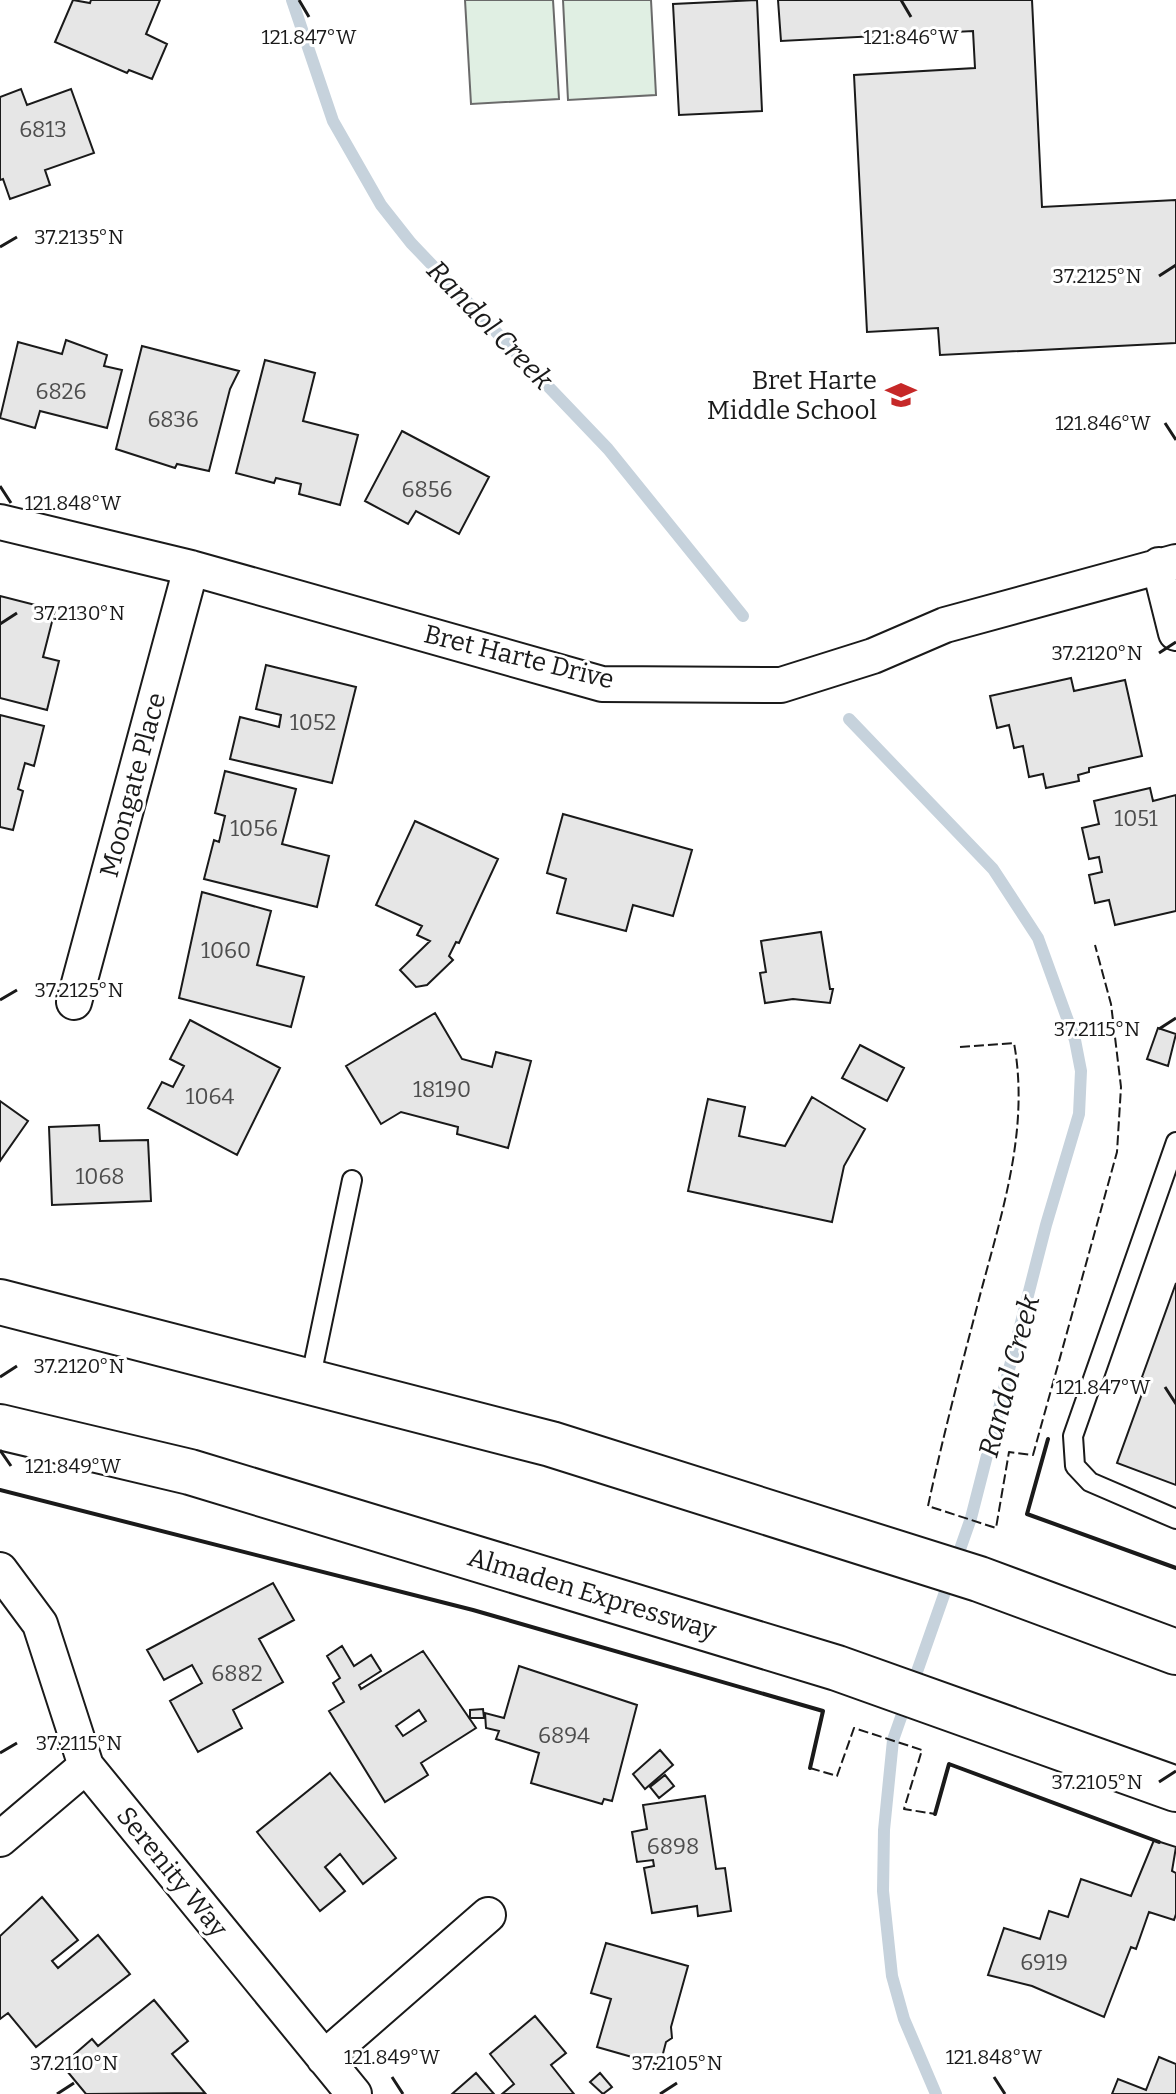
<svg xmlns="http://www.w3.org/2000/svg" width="1176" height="2094" font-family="Bitter,serif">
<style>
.green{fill:#e0efe3;stroke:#6a6a6a;stroke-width:2}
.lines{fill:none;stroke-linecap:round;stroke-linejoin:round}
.stream{stroke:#c6d2dc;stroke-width:12}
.building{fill:#e6e6e6;stroke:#1a1a1a;stroke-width:2;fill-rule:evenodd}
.lane-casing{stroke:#1a1a1a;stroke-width:22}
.street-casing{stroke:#1a1a1a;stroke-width:38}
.primary-casing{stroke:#1a1a1a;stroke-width:48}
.lane{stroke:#fff;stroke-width:18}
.street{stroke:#fff;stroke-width:34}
.primary{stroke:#fff;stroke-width:44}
.fence{stroke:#1a1a1a;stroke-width:2;stroke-dasharray:10 4;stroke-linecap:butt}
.wall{stroke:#1a1a1a;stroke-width:4}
.ticks{fill:none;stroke:#1a1a1a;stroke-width:3}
.labels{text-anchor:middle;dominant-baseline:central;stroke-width:6;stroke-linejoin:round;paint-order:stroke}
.number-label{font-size:22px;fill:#4d4d4d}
.poi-label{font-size:26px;fill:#1a1a1a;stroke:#fff;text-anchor:end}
.street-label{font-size:26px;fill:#1a1a1a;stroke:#fff}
.water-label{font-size:28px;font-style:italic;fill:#1a1a1a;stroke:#fff}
.ticks-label{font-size:20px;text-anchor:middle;fill:#1a1a1a;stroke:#fff;stroke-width:6;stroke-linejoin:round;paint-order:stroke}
</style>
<rect width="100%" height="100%" fill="#fff"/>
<path class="green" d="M465 0H553L559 99 471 104Z
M563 0H651L656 95 568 100Z"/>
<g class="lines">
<path class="stream" d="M292 0 333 121 381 205 411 243 608 449 743 616
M849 719 993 869 1038 938 1075 1040 1081 1071 1079 1114 1046 1225 971 1518 893 1740 884 1830 883 1891 892 1976 904 2019 936 2094"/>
</g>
<path class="building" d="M73 0 90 3 91 0H160L146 34 167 44 152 79 129 70 127 73 55 42Z
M757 0 762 111 679 115 673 4Z
M778 0H1032L1042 207 1176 200V343L940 355 938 328 867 332 854 75 975 68 973 31 781 41Z
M21 89 27 105 71 89 94 153 45 170 50 185 10 199 3 179 0 180V97Z
M66 340 107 355 104 366 122 370 107 428 40 411 35 428 0 418 18 342 62 354Z
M142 346 239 371 230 389 209 471 177 464 175 468 116 449Z
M265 360 315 373 303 421 358 435 340 505 299 494 301 484 276 478 274 483 236 473Z
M402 431 489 477 459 534 416 511 408 524 365 501Z
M0 596 55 610 43 657 59 661 47 710 0 698Z
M266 665 356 687 332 783 230 759 240 717 279 727 281 715 256 709Z
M1071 678 1074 691 1125 680 1142 756 1089 768V772L1078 775 1079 781 1046 788 1043 774 1029 777 1023 746 1014 748 1009 725 997 728 990 696Z
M0 715 44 726 34 766 25 763 18 789 23 791 13 830 0 827Z
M225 771 296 789 282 844 329 856 317 907 204 879 214 840 219 842 225 816 215 813Z
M1150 788 1153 801 1176 795V911L1115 925 1109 900 1095 903 1089 875 1102 872 1099 857 1089 859 1082 828 1099 824 1094 801Z
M563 814 692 850 673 916 633 905 626 931 557 913 566 879 547 873Z
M415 821 498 859 459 943 456 942 449 956 453 960 427 985 416 987 400 970 430 941 417 935 422 926 376 905Z
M202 892 271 911 257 965 304 977 291 1027 179 998Z
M821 932 830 989H833L830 1003 793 999 765 1003 760 973 766 972 761 941Z
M435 1013 462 1059 492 1067 496 1052 531 1061 508 1148 457 1134 458 1127 401 1112 381 1124 346 1066Z
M190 1020 280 1068 237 1155 148 1108 162 1082 173 1087 184 1066 170 1059Z
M1158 1028 1176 1034 1168 1066 1147 1059Z
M860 1045 904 1068 887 1101 842 1078Z
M812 1097 865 1129 844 1166 832 1222 688 1191 708 1099 745 1107 739 1136 785 1146Z
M0 1101 28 1121 0 1161Z
M99 1125 100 1141 148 1140 151 1201 52 1205 49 1127Z
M1176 1283V1485L1117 1463 1147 1380 1142 1377Z
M273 1583 294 1620 259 1639 283 1682 233 1710 242 1728 198 1752 170 1701 202 1683 192 1665 164 1680 147 1650Z
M342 1646 354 1666 371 1655 381 1671 359 1685 361 1689 423 1651 476 1728 421 1763 428 1775 385 1802 329 1711 344 1702 333 1683 340 1678 327 1656ZM419 1710 426 1721 403 1736 396 1726Z
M519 1666 637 1705 612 1801 604 1799 602 1804 531 1783 539 1753 496 1739 499 1731 486 1728 485 1713 504 1718Z
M483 1709 484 1718H470V1710Z
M660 1750 673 1765 645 1789 633 1774Z
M330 1773 396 1858 363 1884 340 1854 325 1867 345 1891 320 1911 257 1832Z
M665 1775 674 1786 659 1798 650 1787Z
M705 1796 716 1869 725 1868 731 1911 698 1916 697 1906 652 1913 644 1868 654 1866 653 1860 637 1862 632 1832 647 1829 643 1805Z
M1154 1840 1176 1847 1172 1871 1176 1873V1914L1174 1920 1149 1912 1136 1949 1131 1947 1104 2017 1032 1986 988 1975 1004 1928 1040 1939 1049 1911 1068 1917 1081 1879 1131 1896Z
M42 1897 78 1940 52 1961 58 1968 98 1935 130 1974 36 2047 8 2013 0 2019V1936Z
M606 1943 688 1966 671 2027 672 2038 666 2042 660 2065 597 2047 611 1999 591 1993Z
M154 2000 188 2041 172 2054 205 2093 86 2094 62 2065 92 2039 98 2046Z
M535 2016 566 2053 551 2065 574 2094H502L514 2084 490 2054Z
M1159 2057 1176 2064V2094H1112L1118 2079 1146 2090Z
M476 2073 494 2094H452Z
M600 2073 612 2087 603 2094 590 2082Z"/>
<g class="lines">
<g class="lane-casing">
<path id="lane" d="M1176 1142 1073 1436 1075 1466 1090 1482 1176 1519
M310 1381 352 1180"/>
</g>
<g class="street-casing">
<path id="street" d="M0 522 191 568 602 684 781 685 873 656 945 625 1176 562
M1159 565 1176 633
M74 1002 191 568
M0 1570 40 1624 86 1766 354 2094
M0 1839 86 1766
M324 2058 488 1915"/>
</g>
<g class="primary-casing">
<path id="primary" d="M0 1302 551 1444 979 1579 1176 1652
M0 1427 190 1472 837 1668 1176 1789"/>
</g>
<use href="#lane" class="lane"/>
<use href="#street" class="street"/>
<use href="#primary" class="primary"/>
<path class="fence" d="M960 1047 1014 1043C1030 1131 1001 1215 979 1299 961 1368 943 1436 928 1506L996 1528 1009 1452 1033 1455 1117 1152 1121 1087 1111 1004 1095 945
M810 1768 837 1776 854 1728 922 1750 904 1809 935 1814"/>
<path class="wall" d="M1048 1439 1027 1514 1176 1568
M0 1490 473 1610 823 1711 810 1768
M935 1814 949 1764 1159 1842"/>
</g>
<path class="ticks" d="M299 0 309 17M901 0 911 17M0 247 17 237M1159 276 1176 265M1165 423 1176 440M0 486 11 503M0 624 17 613M1159 653 1176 642M0 1000 17 990M1159 1029 1176 1018M0 1377 17 1366M1165 1387 1176 1404M0 1450 11 1466M0 1753 17 1743M1159 1782 1176 1771M392 2077 403 2094M994 2077 1005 2094M57 2094 74 2083M660 2094 677 2083"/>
<defs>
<g id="school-bare" transform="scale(2.4)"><path d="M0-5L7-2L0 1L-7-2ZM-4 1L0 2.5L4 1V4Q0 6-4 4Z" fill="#c62828" stroke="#fff" stroke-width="2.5" paint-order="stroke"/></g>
</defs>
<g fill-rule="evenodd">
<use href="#school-bare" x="901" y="395"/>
</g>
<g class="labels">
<g class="number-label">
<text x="43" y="129">6813</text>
<text x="61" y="391">6826</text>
<text x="173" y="419">6836</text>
<text x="427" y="489">6856</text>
<text x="313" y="722">1052</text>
<text x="1136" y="818">1051</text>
<text x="254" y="828">1056</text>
<text x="226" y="950">1060</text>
<text x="442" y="1089">18190</text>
<text x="210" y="1096">1064</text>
<text x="100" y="1176">1068</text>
<text x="237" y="1673">6882</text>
<text x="564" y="1735">6894</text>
<text x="673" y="1846">6898</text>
<text x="1044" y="1962">6919</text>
</g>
<g class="poi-label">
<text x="877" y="380">Bret Harte<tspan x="877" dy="30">Middle School</tspan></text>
</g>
<g class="street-label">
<text transform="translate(519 657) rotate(14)">Bret Harte Drive</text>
<text transform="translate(133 785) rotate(-75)">Moongate Place</text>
<text transform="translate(592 1594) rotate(17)">Almaden Expressway</text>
<text transform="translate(172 1872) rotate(51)">Serenity Way</text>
</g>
<g class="water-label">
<text transform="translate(490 325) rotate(46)">Randol Creek</text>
<text transform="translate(1009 1376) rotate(-75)">Randol Creek</text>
</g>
</g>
<g class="ticks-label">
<text x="911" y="44">121.846°W</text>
<text x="309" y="44">121.847°W</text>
<text x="79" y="244">37.2135°N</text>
<text x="1097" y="283">37.2125°N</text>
<text x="1103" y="430">121.846°W</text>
<text x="73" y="510">121.848°W</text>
<text x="79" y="620">37.2130°N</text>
<text x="1097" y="660">37.2120°N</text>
<text x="79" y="997">37.2125°N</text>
<text x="1097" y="1036">37.2115°N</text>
<text x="79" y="1373">37.2120°N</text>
<text x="1103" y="1394">121.847°W</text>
<text x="73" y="1473">121.849°W</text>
<text x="79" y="1750">37.2115°N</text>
<text x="1097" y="1789">37.2105°N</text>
<text x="392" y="2064">121.849°W</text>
<text x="994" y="2064">121.848°W</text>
<text x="74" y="2070">37.2110°N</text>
<text x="677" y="2070">37.2105°N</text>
</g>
</svg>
